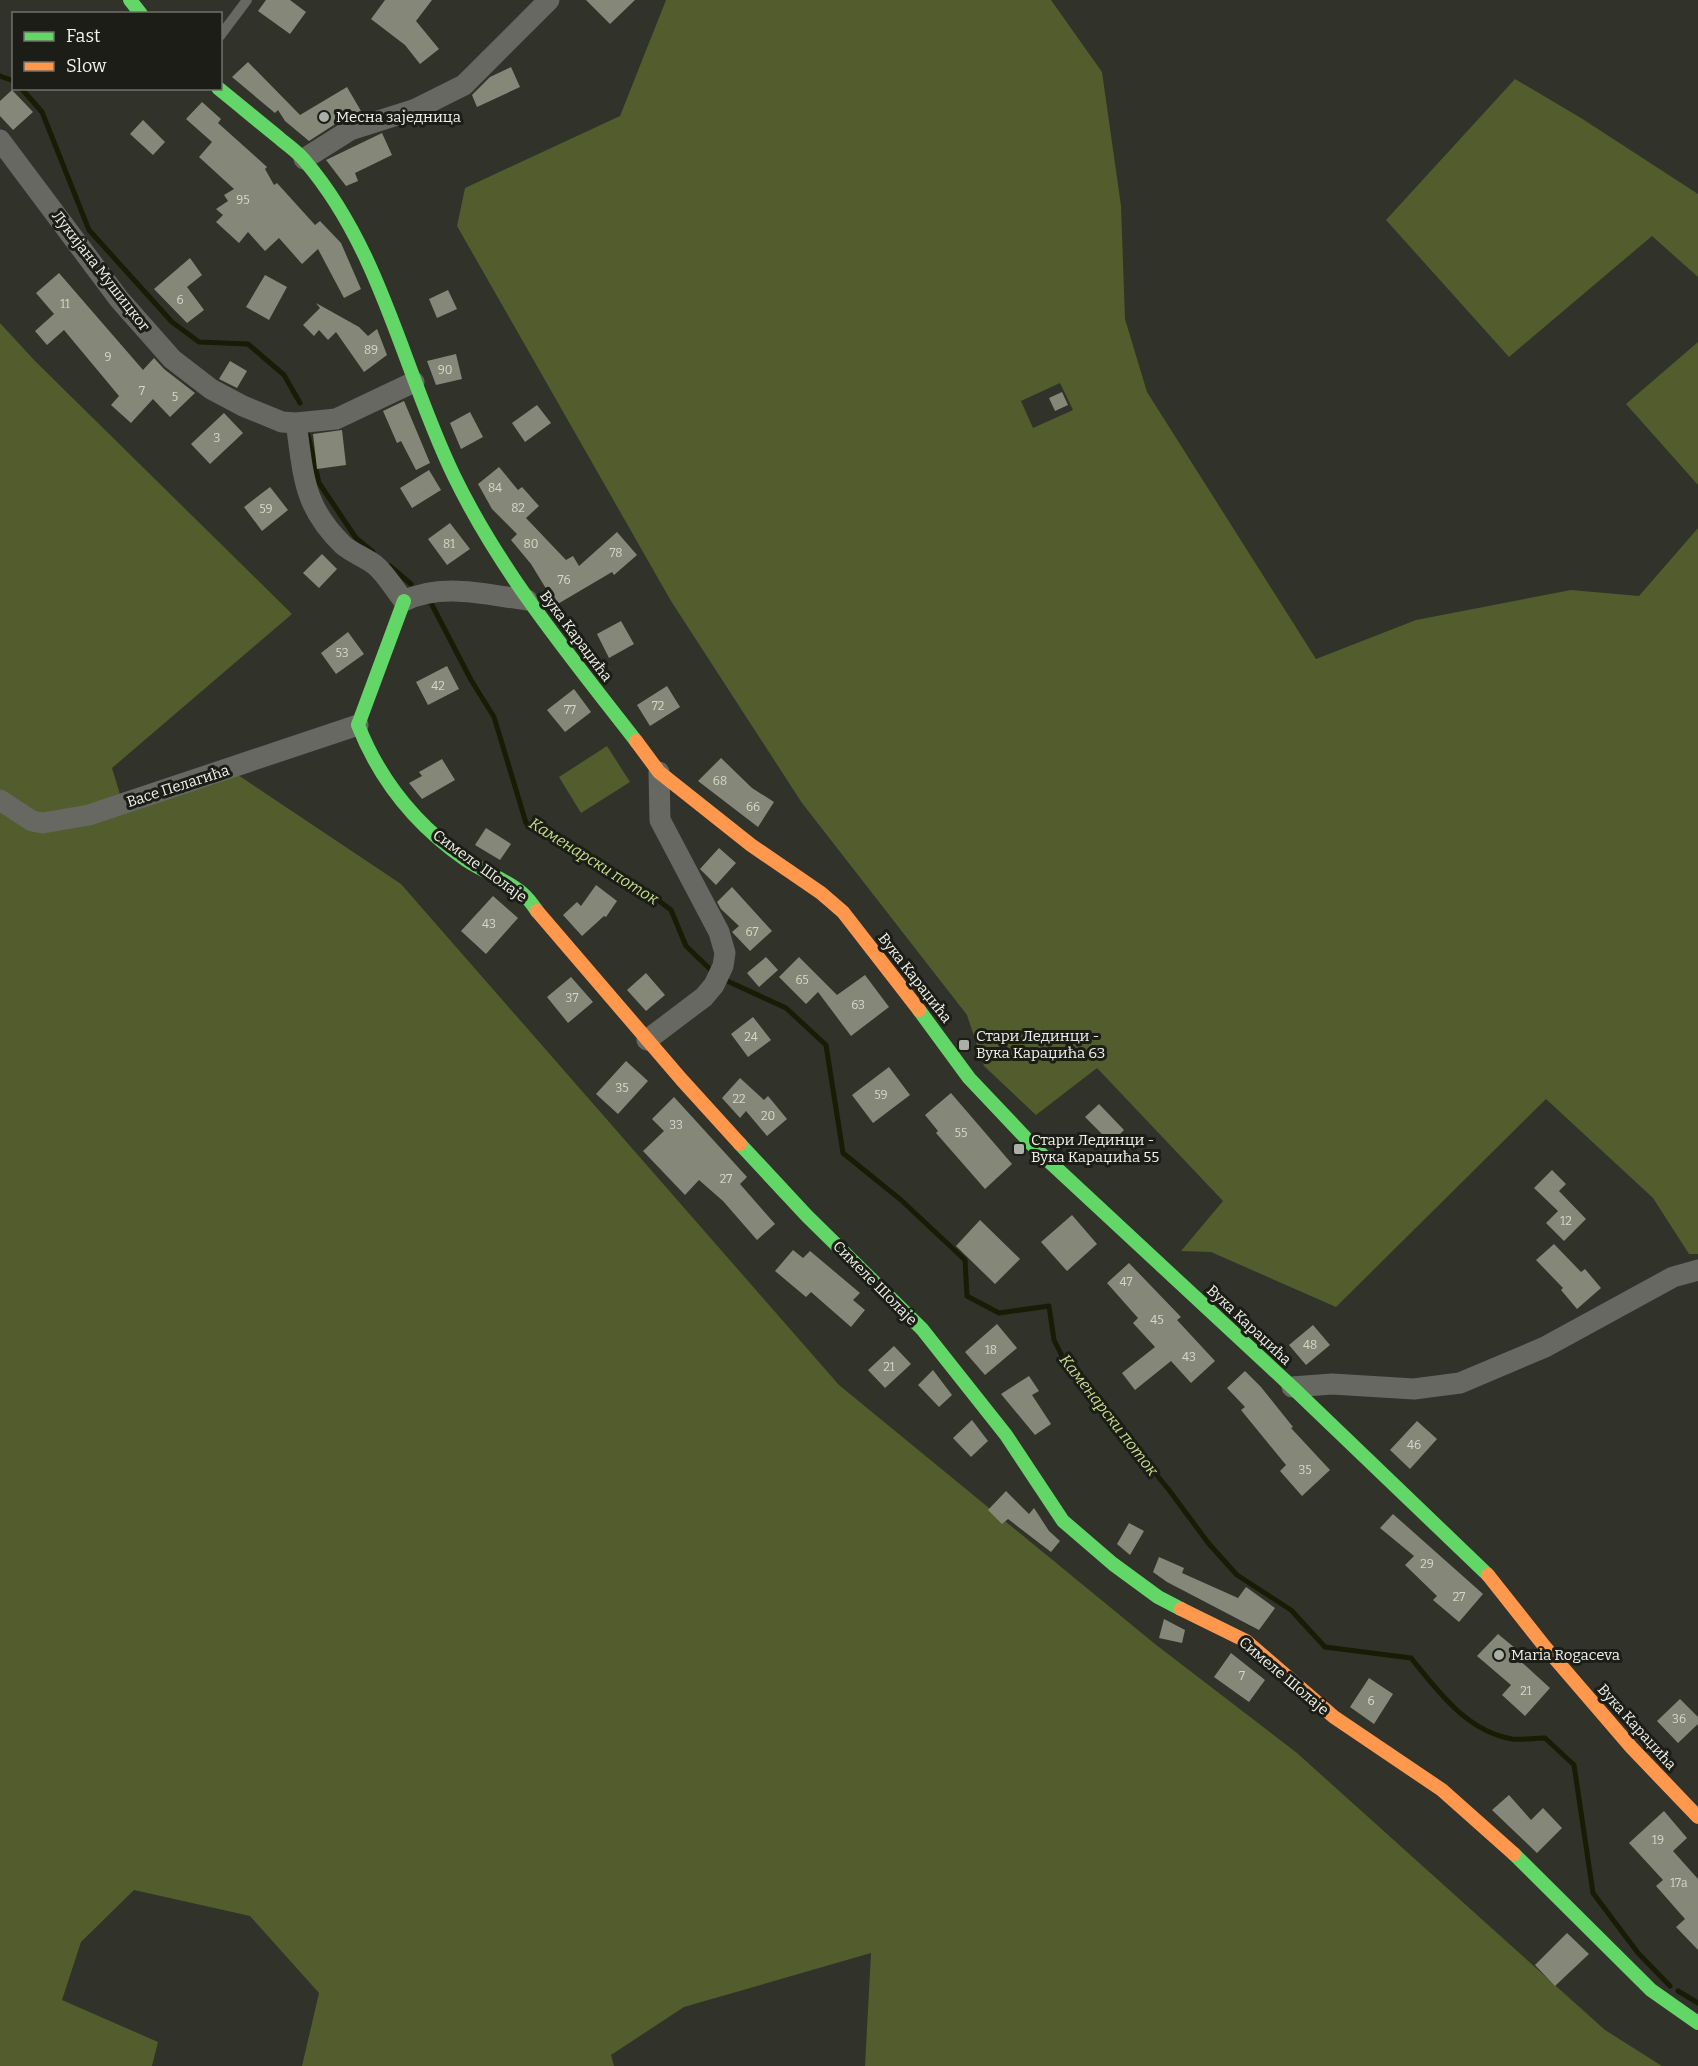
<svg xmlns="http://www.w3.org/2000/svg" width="1698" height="2066" font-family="Bitter,serif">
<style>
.green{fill:#525c2c;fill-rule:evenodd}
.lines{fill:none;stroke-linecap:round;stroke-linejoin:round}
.stream{stroke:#181c04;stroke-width:5}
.building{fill:#858879}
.lane{stroke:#676862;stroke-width:10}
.street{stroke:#676862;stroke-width:21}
.fast{stroke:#63d668;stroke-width:14}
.slow{stroke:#ff974d;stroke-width:14}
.poi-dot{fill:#acafa6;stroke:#1b1d16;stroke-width:2}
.labels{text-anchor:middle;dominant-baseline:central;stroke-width:6;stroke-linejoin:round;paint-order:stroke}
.number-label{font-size:12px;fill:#d4d8cc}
.poi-label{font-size:15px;fill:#eff2e8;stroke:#1b1d16;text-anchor:start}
.street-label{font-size:15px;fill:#eff2e8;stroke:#1b1d16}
.water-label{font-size:16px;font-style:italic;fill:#c9dd89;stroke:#1b1d16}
</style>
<rect width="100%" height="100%" fill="#31322a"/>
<path class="green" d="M666 0H1051L1102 72 1121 206 1125 319 1147 392 1316 659 1416 620 1571 590 1639 596 1698 528V1254H1689L1653 1198 1546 1099 1336 1307 1211 1252 1181 1251 1223 1201 1097 1068 1036 1115 984 1066 967 1015 802 803 671 601 457 226 465 188 620 116ZM1060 383 1073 410 1033 428 1021 401Z
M1515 79 1581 118 1698 194V277L1652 236 1509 357 1386 220Z
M0 323 35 361 292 614 112 768 125 811 235 773 401 884 839 1385 1155 1644 1297 1753 1605 2030 1662 2066H865L871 1953 684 2007 611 2055 614 2066H302L319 1993 250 1916 134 1890 81 1942 62 2000 158 2042 152 2066H0Z
M1698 342V485L1626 404Z
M607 746 630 782 581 813 559 777Z"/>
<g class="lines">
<path class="stream" d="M0 76 14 81
M21 88 42 112 89 230 172 322 199 342 248 344 284 375 300 403
M308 435 319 483 356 538 373 552
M390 566 411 584
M431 603 471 680 494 717 526 823 583 858 638 885 671 910 686 946 713 972
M723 979 786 1008 826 1045 843 1153 901 1200 965 1260 967 1296 999 1313 1049 1306 1054 1340 1066 1364 1169 1490 1209 1544 1237 1575 1291 1610 1325 1647 1411 1658C1438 1691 1466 1731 1512 1739 1522 1740 1534 1738 1545 1738L1574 1765 1593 1893 1638 1953 1670 1986
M1678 1991 1698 2003"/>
</g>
<path class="building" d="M266 0H290L306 12 290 34 258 11Z
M385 0H432L416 21 439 49 420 64 405 45 371 19Z
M586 0H635L610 24Z
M248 62 300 115 347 87 361 111 343 119 309 141 285 121 278 110 275 113 232 77Z
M511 67 520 87 477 107 472 95 490 77Z
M12 90 33 112 13 130 0 116V101Z
M202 102 221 119 218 123 267 167 265 169 274 185 277 183 315 225 320 221 341 243 361 289 344 298 318 249 302 264 279 238 265 251 248 232 239 243 216 222 223 215 216 209 228 201 224 195 234 189 199 157 212 142 186 119Z
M143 120 165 142 153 155 130 134Z
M382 133 392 155 355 173 358 181 346 186 326 160Z
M190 258 202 275 187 287 204 310 187 323 154 289Z
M59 273 143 370 154 358 164 369 195 393 170 417 153 399 131 423 111 405 119 396 64 330 47 345 35 331 54 314 36 293Z
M265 275 287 287 269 320 246 307Z
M448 290 457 309 437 318 429 299Z
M316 303 359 327 368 336 377 329 387 355 364 372 336 332 328 340 319 330 314 336 303 325 320 308Z
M456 354 462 379 436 385 427 361Z
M230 361 247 371 237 388 219 379Z
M1062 392 1068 405 1055 411 1049 398Z
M404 401 430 463 416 470 401 441 397 443 383 411Z
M537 405 551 423 525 442 512 423Z
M470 412 483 437 461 449 450 423Z
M224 413 243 433 210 464 191 444Z
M342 430 346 465 317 469 313 434Z
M499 467 518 490 522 487 539 506 526 518 566 560 573 556 579 566 617 532 637 555 614 575 612 572 556 605 531 564 511 540 517 534 492 509 478 484Z
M429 470 441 490 412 508 400 488Z
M270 487 288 510 262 531 244 507Z
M450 523 470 549 447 565 428 539Z
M322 554 337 569 319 588 303 573Z
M621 621 634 644 609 658 597 634Z
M348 632 364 654 336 674 321 653Z
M447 666 459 689 428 705 416 682Z
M667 686 680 707 650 726 637 705Z
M574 689 591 712 565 732 547 710Z
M721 758 752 788 774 802 758 827 698 781Z
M442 759 455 780 422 799 409 783 422 776 419 772Z
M486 828 511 844 500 860 475 845Z
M719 848 736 863 716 885 700 869Z
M596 885 617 901 606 917 604 916 582 936 563 915 577 902 581 906Z
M732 887 772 931 750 951 732 932 739 926 721 909 717 902Z
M493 896 518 918 486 954 461 931Z
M766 957 778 970 759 987 747 973Z
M799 957 837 995 865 975 889 1007 851 1036 818 992 806 1004 779 977Z
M646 973 665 995 646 1011 627 990Z
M571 977 593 1002 568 1023 547 997Z
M753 1017 771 1040 748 1057 731 1034Z
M626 1061 648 1081 618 1114 596 1094Z
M889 1067 910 1095 873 1123 852 1095Z
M740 1078 764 1100 768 1096 787 1119 767 1136 746 1111 740 1118 722 1098Z
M951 1093 1012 1164 985 1189 936 1133 938 1131 925 1115Z
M674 1097 747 1177 740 1184 775 1224 757 1240 723 1201 699 1180 685 1195 643 1151 664 1131 652 1119Z
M1099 1104 1124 1130 1111 1143 1085 1117Z
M1552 1170 1566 1184 1559 1191 1586 1219 1564 1241 1546 1223 1558 1211 1534 1188Z
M1072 1215 1097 1244 1067 1271 1041 1242Z
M980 1220 1020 1259 995 1284 956 1246Z
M1554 1244 1581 1272 1585 1269 1601 1288 1577 1309 1561 1290 1563 1288 1536 1260Z
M793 1250 803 1258 810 1251 860 1293 853 1300 865 1310 851 1327 811 1292 806 1297 775 1271Z
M1129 1263 1181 1317 1177 1320 1215 1361 1191 1383 1171 1361 1135 1390 1122 1373 1155 1347 1133 1323 1138 1318 1107 1283Z
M997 1324 1017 1348 985 1375 965 1352Z
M1313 1325 1330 1345 1306 1365 1289 1345Z
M894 1346 911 1364 885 1388 868 1370Z
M933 1370 952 1395 939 1407 918 1385Z
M1245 1371 1261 1387 1293 1427 1291 1428 1330 1470 1302 1496 1280 1471 1286 1465 1241 1410 1245 1407 1227 1388Z
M1029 1376 1039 1391 1032 1395 1051 1424 1035 1435 1001 1394Z
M972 1420 988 1441 971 1457 953 1438Z
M1417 1421 1437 1439 1410 1469 1390 1450Z
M1006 1491 1029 1514 1034 1508 1049 1531 1060 1541 1051 1552 1008 1519 1002 1524 988 1510Z
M1393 1514 1483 1594 1459 1622 1433 1600 1437 1596 1405 1565 1414 1556 1380 1528Z
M1129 1523 1144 1531 1130 1555 1117 1544Z
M1159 1557 1184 1568 1182 1573 1238 1598 1246 1587 1275 1608 1259 1630 1167 1582 1153 1572Z
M1164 1619 1185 1630 1182 1643 1159 1638Z
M1498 1634 1521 1653 1517 1658 1550 1688 1525 1716 1502 1695 1511 1685 1477 1656Z
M1231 1653 1265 1680 1249 1702 1214 1677Z
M1369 1678 1393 1694 1374 1724 1350 1707Z
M1680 1699 1698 1717V1724L1678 1743 1657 1721Z
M1509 1795 1531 1820 1543 1808 1562 1828 1537 1853 1492 1810Z
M1664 1811 1687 1838 1673 1851 1698 1879V1950L1676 1927 1685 1919 1656 1886 1663 1880 1629 1843Z
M1567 1933 1589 1954 1555 1986 1535 1965Z"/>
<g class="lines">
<path class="lane" d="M220 36 247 0"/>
<path class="street" d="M0 140 119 299 172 359 211 389 243 406 282 422 296 423 336 419 414 382
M304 159 350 130 416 109 464 85 549 0
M296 423C304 475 302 505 343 545 352 553 365 557 375 565 386 574 395 590 404 601 442 582 487 595 527 600
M0 800 32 821 43 823 89 815 358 725
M647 1040 704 997 714 985 723 966 725 953 719 932 660 820 659 772
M1292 1387 1332 1384 1414 1389 1460 1383 1545 1347 1673 1277 1698 1270"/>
<path class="fast" d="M130 0 141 14
M218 88C238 104 258 121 278 137 287 145 298 152 305 161 382 251 403 371 454 476 501 573 570 656 636 741
M404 601 358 725C380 781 417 826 466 860 484 872 507 880 522 893 528 898 533 905 537 911
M919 1010 969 1078 1039 1152 1292 1387 1488 1575
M740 1144 807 1216 922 1329 1006 1435 1063 1521 1113 1564 1158 1597 1181 1609
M1514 1854 1651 1990 1698 2023"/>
<path class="slow" d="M636 741 659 772 751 845 821 893 843 912 919 1010
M537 911 681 1079 740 1144
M1488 1575 1545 1647 1631 1747 1698 1817
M1181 1609 1246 1641 1334 1717 1442 1790 1514 1854"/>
</g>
<g class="poi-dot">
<circle cx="324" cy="117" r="6"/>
<rect x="958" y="1039" width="12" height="12" rx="3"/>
<rect x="1013" y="1143" width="12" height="12" rx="3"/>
<circle cx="1499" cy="1655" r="6"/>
</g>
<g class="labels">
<g class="number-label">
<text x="243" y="200">95</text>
<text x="180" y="300">6</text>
<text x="65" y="304">11</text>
<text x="371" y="350">89</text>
<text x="108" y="357">9</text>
<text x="445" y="370">90</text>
<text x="142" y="391">7</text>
<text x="175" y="397">5</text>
<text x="217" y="438">3</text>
<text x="495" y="488">84</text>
<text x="518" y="508">82</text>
<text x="266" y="509">59</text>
<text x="449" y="544">81</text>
<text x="531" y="544">80</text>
<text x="616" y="553">78</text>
<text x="564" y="580">76</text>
<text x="342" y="653">53</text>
<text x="438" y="686">42</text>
<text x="658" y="706">72</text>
<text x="570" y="710">77</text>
<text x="720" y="781">68</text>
<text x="753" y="807">66</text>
<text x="489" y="924">43</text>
<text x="752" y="932">67</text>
<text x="802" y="980">65</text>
<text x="572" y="998">37</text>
<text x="858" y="1005">63</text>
<text x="751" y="1037">24</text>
<text x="622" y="1088">35</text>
<text x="881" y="1095">59</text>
<text x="739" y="1099">22</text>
<text x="768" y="1116">20</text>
<text x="676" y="1125">33</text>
<text x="961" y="1133">55</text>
<text x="726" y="1179">27</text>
<text x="1566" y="1221">12</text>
<text x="1126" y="1282">47</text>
<text x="1157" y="1320">45</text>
<text x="1310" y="1345">48</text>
<text x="991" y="1350">18</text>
<text x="1189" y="1357">43</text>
<text x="889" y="1367">21</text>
<text x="1414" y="1445">46</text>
<text x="1305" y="1470">35</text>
<text x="1427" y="1564">29</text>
<text x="1459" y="1597">27</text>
<text x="1242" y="1676">7</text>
<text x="1526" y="1691">21</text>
<text x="1371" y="1701">6</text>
<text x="1679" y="1719">36</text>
<text x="1658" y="1840">19</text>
<text x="1679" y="1883">17a</text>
</g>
<g class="poi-label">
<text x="336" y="117">Месна заједница</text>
<text x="976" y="1036">Стари Лединци -<tspan x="976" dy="17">Вука Караџића 63</tspan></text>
<text x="1031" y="1140">Стари Лединци -<tspan x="1031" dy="17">Вука Караџића 55</tspan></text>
<text x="1511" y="1655">Maria Rogaceva</text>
</g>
<g class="street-label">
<text transform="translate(101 271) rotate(52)">Лукијана Мушицког</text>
<text transform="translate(576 636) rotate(53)">Вука Караџића</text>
<text transform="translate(178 786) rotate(-18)">Васе Пелагића</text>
<text transform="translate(480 866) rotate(36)">Симеле Шолаје</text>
<text transform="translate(915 978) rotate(52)">Вука Караџића</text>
<text transform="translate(875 1283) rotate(45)">Симеле Шолаје</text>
<text transform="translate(1249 1325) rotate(43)">Вука Караџића</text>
<text transform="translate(1284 1676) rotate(40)">Симеле Шолаје</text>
<text transform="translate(1637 1727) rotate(48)">Вука Караџића</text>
</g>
<g class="water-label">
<text transform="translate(594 861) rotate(32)">Каменарски поток</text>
<text transform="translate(1109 1415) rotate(52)">Каменарски поток</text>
</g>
</g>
<rect x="12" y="12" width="210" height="78" fill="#1b1d16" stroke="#70726a" stroke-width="1.5"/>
<rect x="24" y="32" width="30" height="9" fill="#63d668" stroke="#70726a" stroke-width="1.5"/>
<text x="66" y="42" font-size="18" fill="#eff2e8">Fast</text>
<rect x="24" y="62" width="30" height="9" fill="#ff974d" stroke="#70726a" stroke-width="1.5"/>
<text x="66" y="72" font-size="18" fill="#eff2e8">Slow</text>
</svg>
